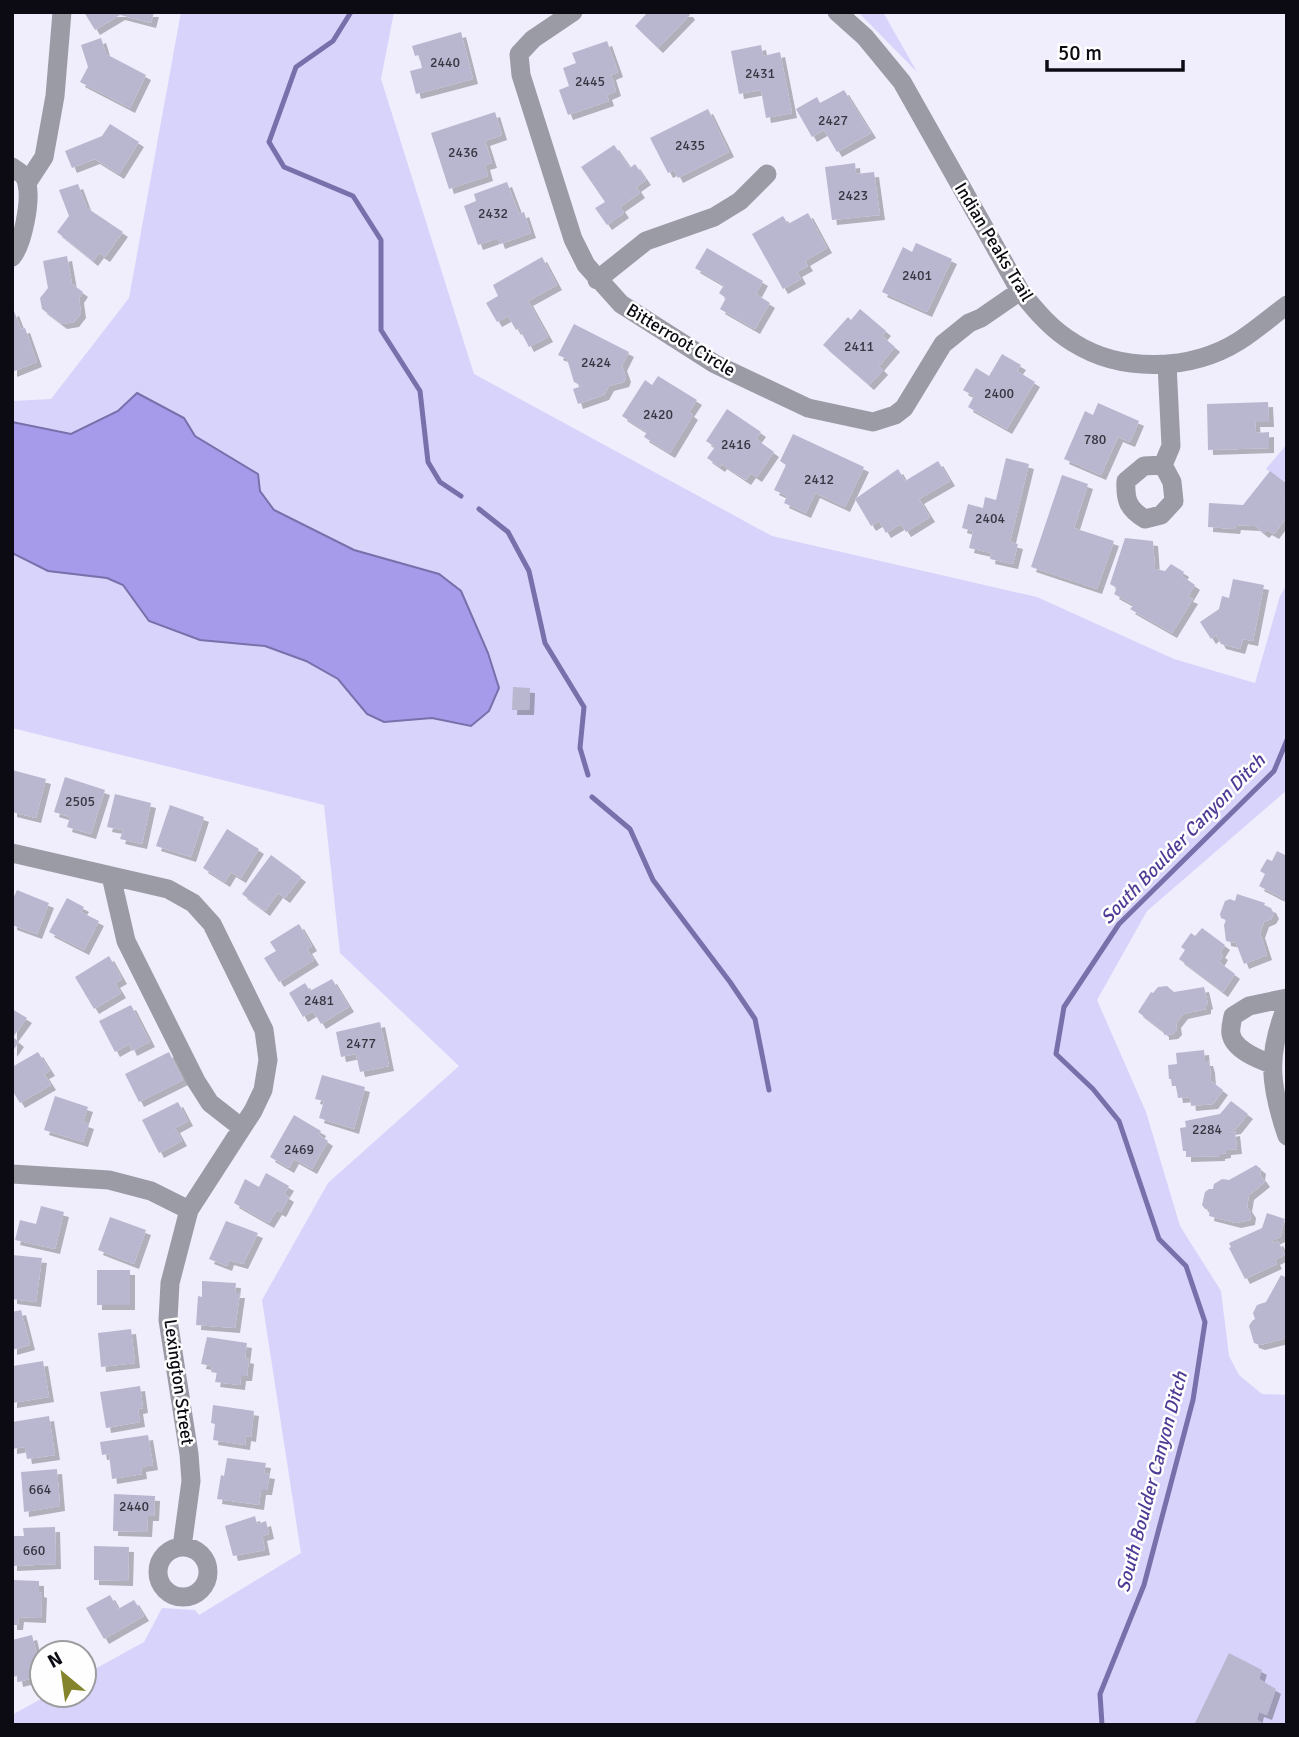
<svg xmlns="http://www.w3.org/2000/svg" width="1299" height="1737" font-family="Signika,sans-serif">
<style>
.green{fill:#d7d3fa}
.water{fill:#a69beb;stroke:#7870aa;stroke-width:2}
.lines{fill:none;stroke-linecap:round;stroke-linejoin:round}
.stream{stroke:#7870aa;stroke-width:5}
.building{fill:#b9b7cf;filter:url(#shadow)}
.minor{stroke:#9b9ba5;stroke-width:19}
.labels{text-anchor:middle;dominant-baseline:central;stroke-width:5;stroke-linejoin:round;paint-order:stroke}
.number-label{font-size:14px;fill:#373642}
.street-label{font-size:18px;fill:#0c0b13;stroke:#fefefe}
.water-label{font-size:19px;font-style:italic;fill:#4f3a96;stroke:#fefefe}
</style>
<defs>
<filter id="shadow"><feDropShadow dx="5" dy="5" stdDeviation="0" flood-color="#0004"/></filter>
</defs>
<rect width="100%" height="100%" fill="#f0eefd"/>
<path class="green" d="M181 12H394L381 79 474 374 772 536 1037 597 1174 659 1255 683 1280 596 1287 584V790L1147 911 1097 1000 1146 1112 1180 1226 1221 1291 1229 1356 1239 1375 1262 1394 1287 1395V1725H12V1715L48 1695H84V1675L144 1642 162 1608 195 1610 199 1615 301 1553 262 1300 328 1183 459 1066 340 953 324 805 12 728V401L51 399 129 298Z
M858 12H883L917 72Z
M1287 444V484L1266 469Z"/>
<path class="water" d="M137 393 184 418 195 436 258 474 260 491 274 510 354 550 439 574 461 591 488 653 499 688 489 711 471 726 432 718 384 722 367 714 338 679 306 661 265 646 200 640 149 621 123 585 107 578 48 571 12 553V422L71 434 118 411Z"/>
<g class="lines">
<path class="stream" d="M351 12 333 41 296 67 269 142 284 167 353 196 381 240V330L420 391 428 462 440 482 461 496
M479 509 508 532 529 571 545 643 584 707 580 748 588 775
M592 797 630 829 653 880 730 982 755 1019 769 1090
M1102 1725 1100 1694 1144 1585 1193 1400 1205 1322 1186 1266 1159 1239 1119 1121 1093 1089 1056 1054 1064 1007 1119 924 1274 771 1287 740"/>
</g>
<path class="building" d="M84 12H154L151 23 120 15 95 30Z
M648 12H688L690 15 658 48 635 26Z
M461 32 473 79 416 94 410 71 422 68 419 55 415 56 412 46Z
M101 38 106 54 146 75 130 108 80 82 88 67 81 45Z
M607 41 618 72 611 75 616 91 607 95 609 101 568 115 559 90 569 86 563 68 576 63 572 53Z
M761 45 763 56 780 52 792 113 766 118 761 90 739 94 731 51Z
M844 90 871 133 837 152 824 130 812 137 796 109 817 97 820 103Z
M708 109 729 152 678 178 674 170 668 173 650 138Z
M495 112 502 135 485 141 492 163 485 165 488 176 449 189 431 133Z
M110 124 139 142 119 174 95 159 72 168 65 151 102 136Z
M614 145 630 168 635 164 646 180 636 187 640 193 620 207 624 213 607 225 595 208 605 202 581 167Z
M855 163 856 174 874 172 880 215 832 220 825 167Z
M507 182 519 214 524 212 531 233 500 244 498 238 478 245 464 206 476 201 474 194Z
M78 184 87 208 123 232 105 257 99 253 93 261 57 232 69 216 59 190Z
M808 213 827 248 805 261 808 266 797 272 801 279 783 289 752 234 783 216 788 224Z
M916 243 952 259 927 312 882 292 903 247 912 252Z
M707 248 763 281 756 294 770 303 755 329 720 309 726 298 719 293 724 285 695 268Z
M67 256 72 284 83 292 79 298 81 313 74 322 62 324 42 309 40 298 48 288 43 261Z
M542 257 557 285 528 301 548 337 529 347 519 328 516 330 508 316 497 322 486 303 498 296 493 285Z
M860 309 886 331 882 336 895 347 879 366 883 370 869 385 823 345 848 317 851 320Z
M14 311 21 329 25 328 37 362 12 372V312Z
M574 324 629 352 622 366 626 377 624 382 609 386 604 395 578 404 573 389 582 386 574 382 567 359 558 355Z
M1002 354 1021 365 1017 371 1035 382 1007 429 968 407 974 396 963 390 976 368 989 376Z
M658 376 697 400 689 412 693 415 670 453 644 437 647 432 622 416 645 380 652 385Z
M1268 402 1269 422H1255L1256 433 1269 432V448L1208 450 1207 404Z
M1098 403 1139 421 1130 442 1118 437 1101 475 1064 459 1085 411 1093 415Z
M727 409 761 432 756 439 774 452 757 477 751 473 746 480 722 464 720 467 707 458 715 447 706 441Z
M793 434 864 467 845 507 815 493 806 513 784 503 787 496 774 490 786 465 780 461Z
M1006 458 1029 464 1010 542 1018 544 1013 564 990 559 991 553 969 548 973 531 962 528 968 504 983 508 985 497 996 500Z
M938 461 950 481 919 499 930 517 906 532 901 524 886 533 879 521 871 526 855 499 898 469 905 481Z
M1270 471 1287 484V499L1284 502 1287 504V517L1274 534 1267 530 1264 533 1255 526 1236 525 1235 529 1208 527 1209 503 1243 505Z
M1062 475 1088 484 1074 528 1114 541 1097 589 1031 567Z
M1125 538 1153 541 1155 569 1165 571 1171 564 1184 572 1182 576 1195 585 1188 597 1193 599 1172 633 1130 609 1134 605 1114 594 1117 588 1110 584Z
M1233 579 1264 585 1253 641 1243 639 1240 649 1221 644 1216 635 1211 639 1200 622 1219 609 1222 596 1229 598Z
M513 687 530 688 529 710H512Z
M12 770 46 779 36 818 12 812Z
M65 777 105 790 91 834 67 827 70 817 54 812Z
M115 794 151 803 142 844 120 839 123 830 107 827Z
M170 805 204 817 191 857 156 846Z
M227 829 259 849 241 878 231 872 225 882 203 868Z
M1277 851 1287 856 1286 905 1284 899 1259 886 1265 874 1260 871 1267 859 1272 861Z
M271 855 301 877 285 898 278 893 265 911 242 894Z
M17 890 49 903 37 934 12 925V901Z
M1237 894 1265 903 1264 905 1271 908 1274 914 1271 919 1264 922 1260 933 1267 955 1244 964 1236 943 1226 941 1224 925 1226 920 1221 918 1220 914 1225 901 1230 899 1235 901Z
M67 898 84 907 81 912 99 921 84 950 49 932Z
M299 924 312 946 307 949 314 960 279 982 264 958 276 951 270 942Z
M1202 928 1225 945 1220 953 1223 955 1219 962 1235 974 1223 992 1179 959 1185 950 1181 947 1191 933 1195 936Z
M109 956 122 979 115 983 121 993 94 1009 75 977Z
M332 979 349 1007 321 1024 313 1011 303 1017 289 993 305 983 310 991Z
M1167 986 1174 992 1204 987 1208 1004 1206 1005V1009L1183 1014 1176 1023 1177 1030 1173 1034 1164 1035V1032L1138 1012 1151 992 1153 993 1158 987Z
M131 1005 150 1042 132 1051 129 1044 115 1052 99 1021Z
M12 1009 27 1018 13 1037 19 1042 12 1052Z
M380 1022 389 1066 360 1072 356 1054 341 1057 336 1032Z
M1204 1050 1205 1061H1208L1210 1068 1211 1081 1223 1090 1213 1104 1191 1106 1190 1097 1178 1098 1176 1086H1172L1171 1079H1169L1168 1065 1177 1064 1176 1053Z
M38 1052 50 1071 44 1074 51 1085 20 1103 12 1090V1067Z
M169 1052 183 1080 139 1102 125 1074Z
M322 1075 365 1087 354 1129 319 1118 324 1101 315 1099Z
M55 1096 88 1107 83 1122 89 1124 83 1142 44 1130Z
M1231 1101 1248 1114 1236 1129 1230 1130V1132L1235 1131 1237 1149 1226 1150V1153L1220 1154V1156L1186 1157V1151H1183L1180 1128 1186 1127 1185 1121 1220 1114Z
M178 1102 188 1121 175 1128 182 1141 159 1153 142 1120Z
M294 1115 321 1131 319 1135 328 1141 312 1169 294 1159 289 1168 270 1157Z
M1256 1165 1261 1169 1260 1175 1265 1182 1249 1195 1247 1207 1251 1213 1250 1220 1236 1223 1209 1216 1210 1210 1205 1209 1202 1205 1205 1192 1209 1189H1213L1214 1184 1222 1179 1229 1180Z
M266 1173 289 1186 284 1194 289 1197 281 1212 277 1210 269 1223 234 1203 245 1179 259 1187Z
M41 1206 64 1212 55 1249 15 1240 20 1220 36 1224Z
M1267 1213 1285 1219 1280 1237 1272 1241 1273 1243 1278 1241 1285 1255 1275 1260 1277 1264 1245 1279 1229 1248 1231 1247 1229 1243 1262 1228Z
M110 1217 146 1230 134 1264 98 1250Z
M226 1221 258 1233 243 1264 229 1260 227 1266 209 1259Z
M12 1255 42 1258 36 1302 12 1299Z
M97 1270H130V1305H97Z
M1281 1275 1287 1278V1338L1260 1345 1254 1343 1249 1326 1252 1321 1255 1319 1253 1313 1257 1305 1266 1302Z
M202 1281 236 1283 235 1293H240L235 1328 196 1325 198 1296 202 1297Z
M21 1310 30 1345 12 1350V1312Z
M131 1329 135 1363 101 1367 98 1333Z
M207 1337 247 1343 245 1358 249 1359 247 1376H241L240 1385 215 1382 217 1373 211 1372 212 1366 201 1364Z
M43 1361 49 1397 12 1403V1377L14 1376 13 1366Z
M140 1386 143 1408 138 1409 140 1422 106 1428 100 1392Z
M213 1405 254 1411 251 1437 246 1436 245 1445 213 1440 215 1424 211 1423Z
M49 1416 55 1455 27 1459 25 1447 12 1449V1422Z
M148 1435 153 1465 141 1467 142 1474 112 1479 109 1454 102 1455 100 1442Z
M227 1458 266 1463 264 1473 270 1474 267 1490H261L259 1505 217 1499 221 1475 224 1476Z
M57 1469 60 1506 24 1512 21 1472Z
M114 1494 155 1496 154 1516H148L147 1532 113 1531Z
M255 1516 257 1524 266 1521 269 1534 262 1536 265 1550 233 1556 225 1526Z
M55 1527 56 1564 12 1566V1536H24L23 1528Z
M94 1546 129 1547 128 1581 94 1580Z
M12 1580 39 1581V1592L42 1593 41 1618 19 1617 18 1625H12Z
M110 1595 118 1609 134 1600 144 1616 104 1639 86 1608Z
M32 1635 42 1676 18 1682 17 1676 12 1677V1640Z
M1229 1653 1262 1670 1259 1679 1276 1689 1267 1715 1259 1712 1257 1720 1265 1725H1194Z"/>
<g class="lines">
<path class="minor" d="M573 12 533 39 519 54 521 75 573 239 586 265 621 304 715 364 808 408 873 422 895 415 904 408 943 344 969 323 981 318 1020 291
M837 12 865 37 902 82 1020 291C1036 311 1052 330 1074 343 1122 373 1191 371 1239 341 1256 330 1271 317 1287 305
M12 167C19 172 26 175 27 184 31 201 23 244 12 257
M27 183 44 157 55 96 62 12
M597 280 646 241 714 217 740 201 767 174
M1163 465 1172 482 1174 501 1161 515 1145 519C1128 509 1125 500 1126 481L1144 466 1163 465 1171 446 1167 364
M12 853 168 889 193 903 212 924 264 1030 268 1060 263 1090 253 1111 189 1210 170 1283 168 1320 189 1454 191 1481 182 1547
M111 876 126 941 196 1081 210 1103 242 1128
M1287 1005C1266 1055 1270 1086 1287 1136
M1271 1064C1258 1059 1234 1050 1231 1034 1230 1029 1232 1021 1233 1016L1249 1006 1287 998
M12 1174 109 1180 151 1191 189 1210
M158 1572a25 25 0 1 1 50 0a25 25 0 1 1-50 0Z"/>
</g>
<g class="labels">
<g class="number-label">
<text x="445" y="62">2440</text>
<text x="760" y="73">2431</text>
<text x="590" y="81">2445</text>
<text x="833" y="120">2427</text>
<text x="690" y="145">2435</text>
<text x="463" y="152">2436</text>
<text x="853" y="195">2423</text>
<text x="493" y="213">2432</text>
<text x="917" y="275">2401</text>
<text x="859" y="346">2411</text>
<text x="596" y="362">2424</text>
<text x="999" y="393">2400</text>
<text x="658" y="414">2420</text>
<text x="1095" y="439">780</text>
<text x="736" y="444">2416</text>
<text x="819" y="479">2412</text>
<text x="990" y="518">2404</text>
<text x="80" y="801">2505</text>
<text x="319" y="1000">2481</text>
<text x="361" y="1043">2477</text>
<text x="1207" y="1129">2284</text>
<text x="299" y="1149">2469</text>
<text x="40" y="1489">664</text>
<text x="134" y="1506">2440</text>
<text x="34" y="1550">660</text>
</g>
<g class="street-label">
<text transform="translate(994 242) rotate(59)">Indian Peaks Trail</text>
<text transform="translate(681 340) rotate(31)">Bitterroot Circle</text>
<text transform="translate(179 1382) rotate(82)">Lexington Street</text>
</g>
<g class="water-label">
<text transform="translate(1183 839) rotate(-46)">South Boulder Canyon Ditch</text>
<text transform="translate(1152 1482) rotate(-75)">South Boulder Canyon Ditch</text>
</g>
</g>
<rect width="1299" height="1737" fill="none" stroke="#0c0b13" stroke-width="28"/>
<g transform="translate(63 1674) rotate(331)"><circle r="33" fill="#fefefe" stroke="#9d9da0" stroke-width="2"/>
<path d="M0-5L12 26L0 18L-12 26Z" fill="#84842d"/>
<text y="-10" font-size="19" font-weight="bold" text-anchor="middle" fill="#0c0b13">N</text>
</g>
<path d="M1047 60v10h136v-10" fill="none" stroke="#0c0b13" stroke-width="3.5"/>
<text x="1058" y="60" font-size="21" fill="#0c0b13" stroke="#fefefe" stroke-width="5" paint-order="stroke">50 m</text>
</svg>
